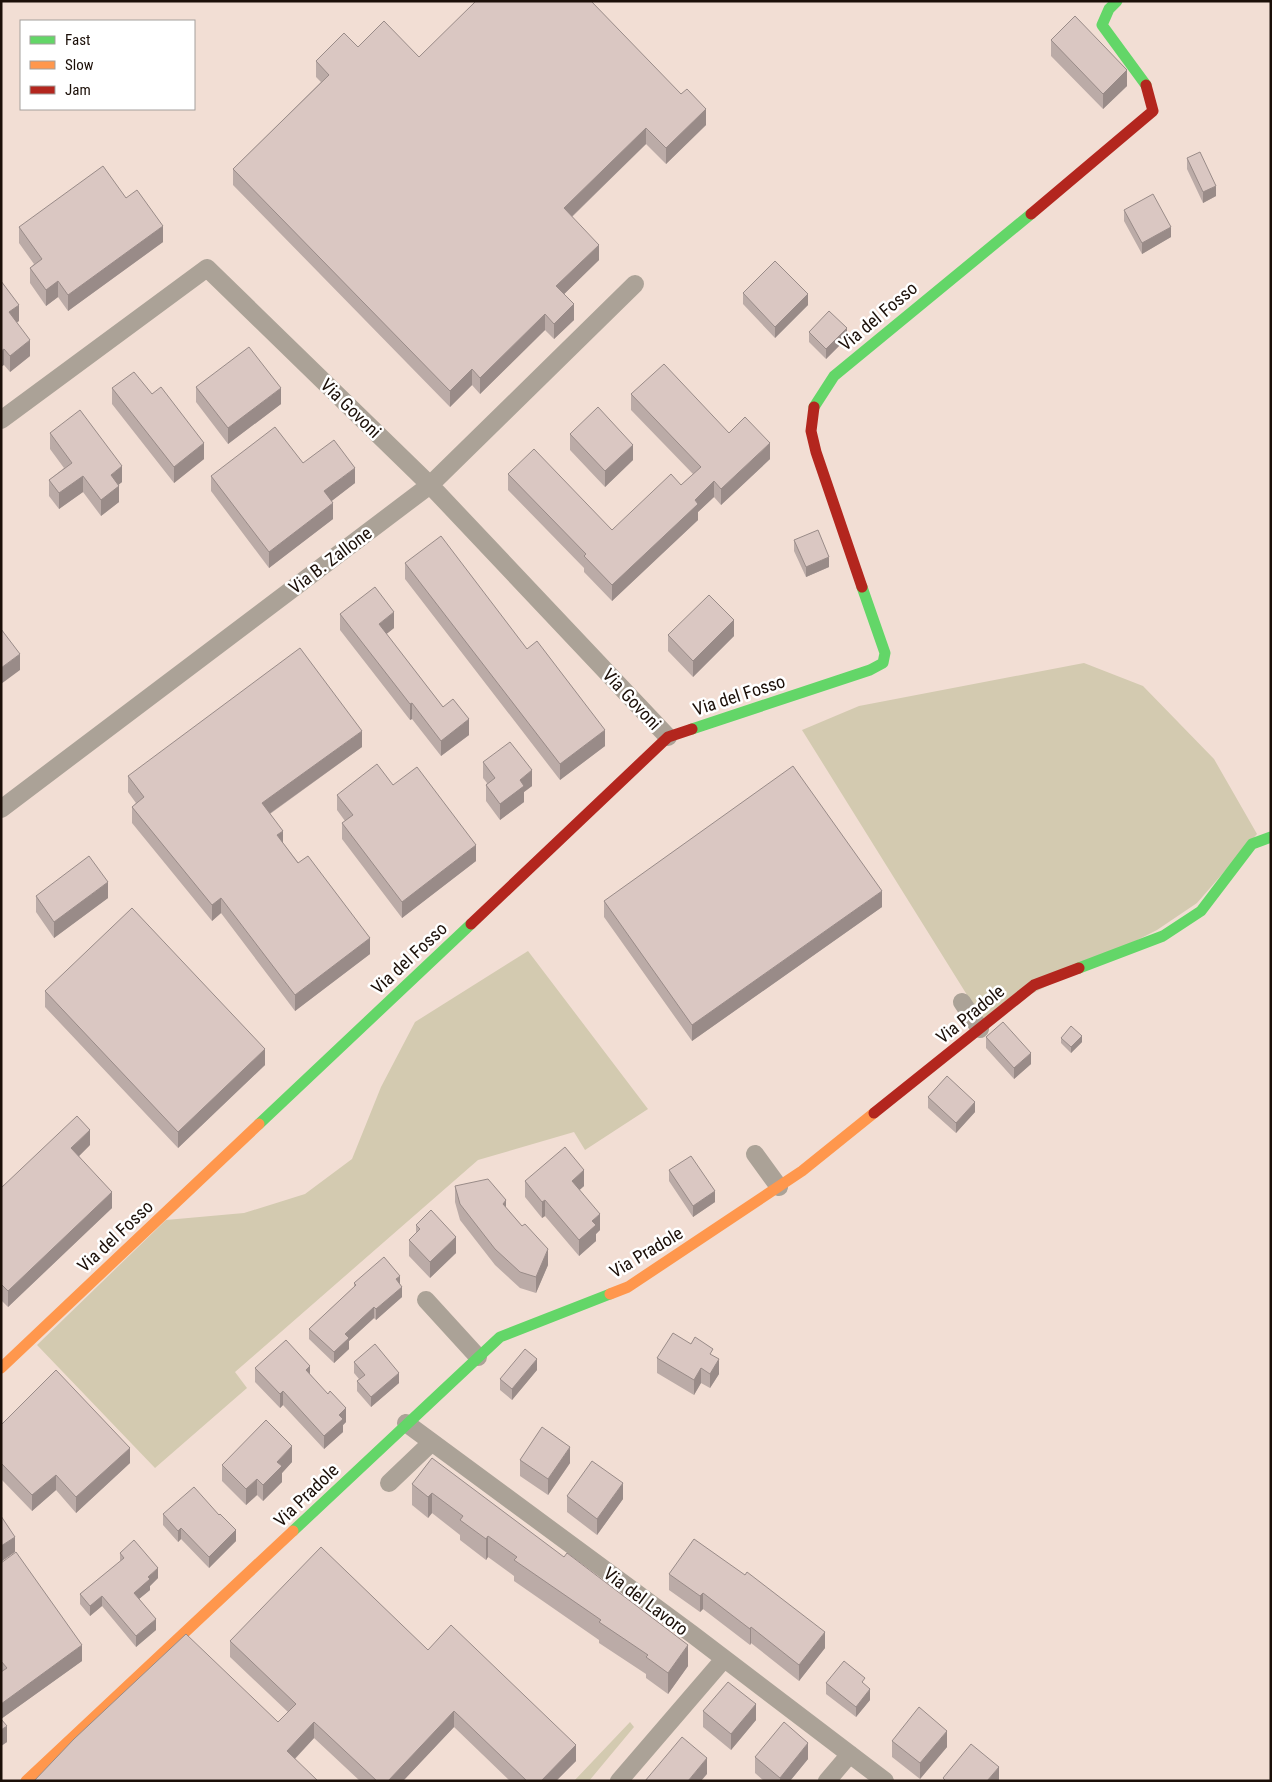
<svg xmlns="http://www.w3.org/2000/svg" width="1272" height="1782" font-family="'Roboto Condensed',sans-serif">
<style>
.green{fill:#d3cab0}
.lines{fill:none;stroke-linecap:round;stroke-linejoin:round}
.street{stroke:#aba297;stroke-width:18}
.fast{stroke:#63d668;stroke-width:11}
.slow{stroke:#ff974d;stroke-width:11}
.jam{stroke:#b3261e;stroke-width:11}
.wall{fill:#bbaba7}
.shaded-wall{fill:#998b88}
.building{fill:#dac7c2;stroke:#998b88}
.labels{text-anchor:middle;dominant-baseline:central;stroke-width:5;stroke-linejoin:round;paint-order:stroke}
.street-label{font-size:18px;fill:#1b0f08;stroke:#fff}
</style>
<rect width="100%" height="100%" fill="#f2ded4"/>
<path class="green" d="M1084 663 1143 686 1214 759 1257 834 1197 903 1157 930 982 1019 802 730 859 706Z
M528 951 648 1109 585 1150 574 1132 478 1160 235 1372 247 1388 155 1468 37 1345 166 1220 244 1213 305 1194 352 1159 381 1087 415 1022Z
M630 1722 634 1727 589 1781H574Z"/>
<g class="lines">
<path class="street" d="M1 420 207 268 430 485 668 737
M1 809 430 485 635 284
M962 1002 980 1029
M755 1154 779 1187
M426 1300 478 1357
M406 1423 692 1634 885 1781
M389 1483 432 1442
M619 1781 724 1659
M827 1781 850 1754"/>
<path class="fast" d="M1117 1 1109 9 1102 25 1146 85
M814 407 834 376 1031 214
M692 729 870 670 883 663 885 653 862 587
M1079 968 1163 936 1201 911 1252 844 1271 837
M259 1124 471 924
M293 1531 500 1337 610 1294"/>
<path class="slow" d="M610 1294 628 1287 802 1171 874 1113
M1 1368 259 1124
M26 1781 293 1531"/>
<path class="jam" d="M1031 214 1153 111 1146 85
M814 407 811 431 816 452 862 587
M471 924 668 737 692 729
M874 1113 1034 985 1079 968"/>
</g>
<path class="wall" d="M1051 40 1127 86 1103 109 1051 56Z
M358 47 419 57 706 125 666 164 646 144 572 217 599 260 564 294 574 320 554 339 545 330 480 394 472 385 450 407 233 185V169L321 82 316 77V61Z
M1187 158 1216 196 1203 203 1187 169Z
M126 198 163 242 68 311 58 297 46 306 30 283V268L34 264 19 243V227Z
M1124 210 1171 237 1142 254 1124 221Z
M1 281 19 321 16 322 30 356 10 372 4 365Z
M743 293 808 305 775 338 743 304Z
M809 332 847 338 826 359 809 342Z
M196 387 281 404 228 444 196 402Z
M112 388 204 459 174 483 112 404Z
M631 394 729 433 770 459 721 505 714 497 698 512V520L612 601 584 572V568L508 490V474L612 530 681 485 693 474 631 410Z
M50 433 122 482 118 485 119 502 101 516 83 492 59 509 49 496V480L64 468 50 449Z
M570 434 633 460 605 487 570 450Z
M211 476 355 483 331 501 333 519 269 568 211 491Z
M794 540 829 567 806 577 794 551Z
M405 563 527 649 605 746 560 780 405 579Z
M340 614 394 628 386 634 443 707 469 735 441 756 412 719 410 720 340 630Z
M668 635 734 636 693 677 668 651Z
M362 747 270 814 283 843 370 954 295 1011 221 913 212 921 132 823V807L136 803 128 792V776Z
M483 762 532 786 524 792V802L500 820 486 801V785L487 783 483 778Z
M393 785 476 861 402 918 342 839V823L345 821 337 810V795Z
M36 896 108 898 54 938 36 912Z
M604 901 882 907 692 1041 604 917Z
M45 991 265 1065 178 1148 45 1007Z
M986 1037 1031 1064 1014 1079 986 1048Z
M1061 1038 1082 1042 1071 1053 1061 1043Z
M928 1097 975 1112 956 1133 928 1108Z
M90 1145 79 1156 112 1208 8 1307 1 1300V1188Z
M669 1170 715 1202 693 1217 669 1181Z
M525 1181 584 1186 579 1190 600 1230 596 1234V1241L579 1256 545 1216 542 1218 525 1197Z
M455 1186 506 1208 522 1226 548 1265 536 1293 520 1288 495 1265 460 1220 455 1202Z
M416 1225 456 1253 430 1278 409 1256V1240L416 1234Z
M354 1283 400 1284 402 1297 376 1320 374 1318 349 1341V1349L334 1363 309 1339V1329L354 1287Z
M691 1344 713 1356 719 1374 710 1388 701 1383 694 1395 657 1373V1358Z
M354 1362 399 1383 371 1407 357 1391V1381L359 1379 354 1373Z
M255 1368 310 1374 346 1422 343 1425V1432L324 1449 283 1405 280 1408 255 1382Z
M537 1370 512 1400 500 1390V1379Z
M1 1425 130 1463 76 1513 56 1490 32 1511 1 1479Z
M432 1458 688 1666 668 1694 646 1678V1674L599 1643V1640L514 1581V1576L488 1557 486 1560 460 1540V1535L432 1513 428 1518 412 1505V1484Z
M520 1460 570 1463 548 1495 520 1476Z
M292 1462 282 1473V1482L263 1501 257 1495 246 1505 222 1481V1465Z
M567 1496 623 1499 597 1535 567 1512Z
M163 1514 236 1541 209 1568 181 1539 178 1542 163 1525Z
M120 1553 158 1578 150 1586V1590L139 1599 156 1630 136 1647 102 1606 90 1616 80 1604V1594L120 1562Z
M1 1563 82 1661 1 1719 7 1742 1 1746Z
M669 1574 825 1648 799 1681 751 1643 750 1645 703 1609 700 1612 669 1590Z
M230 1641 428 1650 576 1761 556 1781H510L454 1727 403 1781H360L314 1738 295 1759 34 1781 278 1722 288 1712 230 1657Z
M826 1683 865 1685 870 1700 856 1717 826 1694Z
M703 1711 756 1720 731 1750 703 1727Z
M892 1741 947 1747 920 1779 892 1757Z
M755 1757 808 1759 790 1781H764L755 1773Z"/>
<path class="shaded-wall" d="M1127 70V86L1103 109V94Z
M706 109V125L666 164V148Z
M646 128V144L564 224V208Z
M1216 186V196L1203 203V192Z
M163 226V242L68 311V295Z
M1171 227V237L1142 254V243Z
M599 245V260L556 302V286Z
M58 281V297L46 306V290Z
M808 294V305L775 338V327Z
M574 304V320L554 339V324Z
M19 305V321L9 328V312Z
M545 314V330L480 394V378Z
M847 328V338L826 359V349Z
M30 340V356L10 372V356Z
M4 349V365L1 367V351Z
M472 369V385L450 407V391Z
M281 388V404L228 444V428Z
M204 443V459L174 483V467Z
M770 443V459L721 505V489Z
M633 445V460L605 487V471Z
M122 466V482L111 491V475Z
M355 468V483L324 507V491Z
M83 476V492L59 509V493Z
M714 481V497L698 512V520L612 601V585L695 500Z
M119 486V502L101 516V500Z
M333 503V519L269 568V552Z
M829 557V567L806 577V567Z
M394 612V628L379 640V624Z
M734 620V636L693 677V661Z
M20 654V670L1 684V668Z
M412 703V719L410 720V704Z
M469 719V735L441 756V741Z
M605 730V746L560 780V764Z
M362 731V747L262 819V803Z
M532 770V786L524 792V802L500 820V804L520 780Z
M283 831V846L277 835Z
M476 845V861L402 918V902Z
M108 882V898L54 938V922Z
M882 891V907L692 1041V1025Z
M221 898V913L212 921V905Z
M370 938V954L295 1011V995Z
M1082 1036V1042L1071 1053V1047Z
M265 1049V1065L178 1148V1132Z
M1031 1053V1064L1014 1079V1068Z
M975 1102V1112L956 1133V1123Z
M90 1130V1145L71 1164V1148Z
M584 1170V1186L572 1197V1181Z
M715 1191V1202L693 1217V1206Z
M112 1192V1208L8 1307V1291Z
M506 1200V1216L503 1204Z
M545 1200V1216L542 1218V1202Z
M600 1214V1230L596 1234V1241L579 1256V1240L592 1221Z
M456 1237V1253L430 1278V1262Z
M548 1249V1265L536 1293V1277Z
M400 1276V1286L396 1279Z
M402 1287V1297L376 1320V1309Z
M374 1307V1318L349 1341V1349L334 1363V1352L345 1334Z
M537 1359V1370L512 1400V1389Z
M719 1359V1374L710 1388V1374Z
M310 1366V1380L306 1370Z
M701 1368V1383L694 1395V1380Z
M399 1373V1383L371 1407V1397Z
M283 1391V1405L280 1408V1394Z
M346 1408V1422L343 1425V1432L324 1449V1436L339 1415Z
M292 1446V1462L282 1473V1482L263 1501V1485L277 1462Z
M570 1447V1463L548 1495V1479Z
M130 1448V1463L76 1513V1497Z
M56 1475V1490L32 1511V1495Z
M257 1479V1495L246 1505V1489Z
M623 1483V1499L597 1535V1519Z
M432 1493V1513L428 1518V1497Z
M181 1528V1539L178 1542V1531Z
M236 1530V1541L209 1568V1557Z
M488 1536V1557L486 1560V1539Z
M15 1537V1552L1 1562V1546Z
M158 1568V1578L150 1586V1590L134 1603V1593L148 1577Z
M703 1593V1609L700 1612V1596Z
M102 1596V1606L90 1616V1606Z
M156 1619V1630L136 1647V1636Z
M751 1627V1643L750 1645V1629Z
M825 1632V1648L799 1681V1665Z
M82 1645V1661L1 1719V1704Z
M688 1645V1666L668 1694V1673Z
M870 1689V1700L856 1717V1707Z
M756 1704V1720L731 1750V1734Z
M454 1711V1727L403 1781H388Z
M314 1722V1738L287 1767V1751Z
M7 1726V1742L1 1746V1730Z
M947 1731V1747L920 1779V1763Z
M808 1743V1759L790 1781H780V1778Z
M576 1745V1761L556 1781H541Z
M707 1758V1774L701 1781H688Z
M999 1767V1781H987Z"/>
<path class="building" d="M476 1H591L681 94 687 89 706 109 666 148 646 128 564 208 599 245 556 286 574 304 554 324 545 314 480 378 472 369 450 391 233 169 329 75 316 61 344 33 358 47 384 21 419 57Z
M1075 16 1127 70 1103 94 1051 40Z
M1200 152 1216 186 1203 192 1187 158Z
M103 166 126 198 137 190 163 226 68 295 58 281 46 290 30 268 42 259 19 227Z
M1153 194 1171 227 1142 243 1124 210Z
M775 261 808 294 775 327 743 293Z
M1 281 19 305 9 312 30 340 10 356 4 349 1 351Z
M829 311 847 328 826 349 809 332Z
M249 347 281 388 228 428 196 387Z
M664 364 729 433 745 417 770 443 721 489 714 481 695 500 698 504 612 585 584 556 586 554 508 474 534 449 612 530 671 474 681 485 701 467 631 394Z
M134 372 152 394 161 387 204 443 174 467 112 388Z
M598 407 633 445 605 471 570 434Z
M80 410 122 466 111 475 119 486 101 500 83 476 59 493 49 480 72 463 50 433Z
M275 427 303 463 334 440 355 468 324 491 333 503 269 552 211 476Z
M818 530 829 557 806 567 794 540Z
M441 536 527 649 537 641 605 730 560 764 405 563Z
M375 587 394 612 379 624 443 707 453 699 469 719 441 741 412 703 410 704 340 614Z
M709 595 734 620 693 661 668 635Z
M1 629 20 654 1 668Z
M300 648 362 731 262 803 283 831 277 835 298 863 308 856 370 938 295 995 221 898 212 905 132 807 144 797 128 776Z
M510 742 532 770 520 780 524 786 500 804 486 785 495 778 483 762Z
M377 764 393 785 417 767 476 845 402 902 342 823 353 815 337 795Z
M793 766 882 891 692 1025 604 901Z
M89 856 108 882 54 922 36 896Z
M132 908 265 1049 178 1132 45 991Z
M1003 1022 1031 1053 1014 1068 986 1037Z
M1071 1026 1082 1036 1071 1047 1061 1038Z
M947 1076 975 1102 956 1123 928 1097Z
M77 1116 90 1130 71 1148 112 1192 8 1291 1 1284V1188Z
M565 1147 584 1170 572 1181 600 1214 592 1221 596 1225 579 1240 545 1200 542 1202 525 1181Z
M691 1156 715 1191 693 1206 669 1170Z
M488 1179 506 1200 503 1204 522 1226 525 1224 548 1249 536 1277 520 1272 495 1249 460 1204 455 1186Z
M431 1210 456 1237 430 1262 409 1240 420 1229 416 1225Z
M384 1257 400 1276 396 1279 402 1287 376 1309 374 1307 345 1334 349 1338 334 1352 309 1329 356 1285 354 1283Z
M673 1333 691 1344 695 1337 713 1349 710 1354 719 1359 710 1374 701 1368 694 1380 657 1358Z
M286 1340 310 1366 306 1370 328 1394 330 1391 346 1408 339 1415 343 1419 324 1436 283 1391 280 1394 255 1368Z
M375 1344 399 1373 371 1397 357 1381 365 1375 354 1362Z
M525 1349 537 1359 512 1389 500 1379Z
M56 1370 130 1448 76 1497 56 1475 32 1495 1 1463V1425Z
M266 1420 292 1446 277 1462 282 1466 263 1485 257 1479 246 1489 222 1465Z
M542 1427 570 1447 548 1479 520 1460Z
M432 1458 564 1557 567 1553 688 1645 668 1673 646 1657 648 1655 599 1622 601 1620 514 1560 517 1557 488 1536 486 1539 460 1520 463 1516 432 1493 428 1497 412 1484Z
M592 1461 623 1483 597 1519 567 1496Z
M194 1487 219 1515 220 1514 236 1530 209 1557 181 1528 178 1531 163 1514Z
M1 1516 15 1537 1 1546Z
M694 1539 745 1575 747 1572 825 1632 799 1665 751 1627 750 1629 703 1593 700 1596 669 1574Z
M134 1540 158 1568 148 1577 150 1579 134 1593 156 1619 136 1636 102 1596 90 1606 80 1594 124 1558 120 1553Z
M321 1547 428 1650 451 1625 576 1745 541 1781H527L454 1711 388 1781H377L314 1722 287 1751 318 1781H34L74 1739 186 1634 278 1722 296 1704 230 1641Z
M16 1552 82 1645 1 1704V1672L7 1668 1 1661V1563Z
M844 1661 865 1678 862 1682 870 1689 856 1707 826 1683Z
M728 1682 756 1704 731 1734 703 1711Z
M919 1707 947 1731 920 1763 892 1741Z
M1 1719 7 1726 1 1730Z
M784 1722 808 1743 780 1778 755 1757Z
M682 1737 707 1758 688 1781H645Z
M971 1744 999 1767 987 1781H946L943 1778Z"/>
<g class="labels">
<g class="street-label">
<text transform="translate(878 316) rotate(-40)">Via del Fosso</text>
<text transform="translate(351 408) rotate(44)">Via Govoni</text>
<text transform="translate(330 560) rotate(-37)">Via B. Zallone</text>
<text transform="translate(739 695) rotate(-18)">Via del Fosso</text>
<text transform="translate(632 699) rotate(47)">Via Govoni</text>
<text transform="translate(409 958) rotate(-43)">Via del Fosso</text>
<text transform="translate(970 1014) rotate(-39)">Via Pradole</text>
<text transform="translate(115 1236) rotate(-43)">Via del Fosso</text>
<text transform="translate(646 1252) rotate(-31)">Via Pradole</text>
<text transform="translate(306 1495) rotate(-44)">Via Pradole</text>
<text transform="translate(646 1601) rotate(37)">Via del Lavoro</text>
</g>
</g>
<rect width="1272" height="1782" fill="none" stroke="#1b0f08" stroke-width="5"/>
<rect x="20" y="20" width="175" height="90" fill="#ffffff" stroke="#a49f9c"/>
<rect x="30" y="36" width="25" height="8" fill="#63d668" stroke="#a49f9c"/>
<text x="65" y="45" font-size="15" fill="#1b0f08">Fast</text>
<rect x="30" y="61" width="25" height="8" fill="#ff974d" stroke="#a49f9c"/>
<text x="65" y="70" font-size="15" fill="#1b0f08">Slow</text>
<rect x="30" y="86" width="25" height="8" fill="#b3261e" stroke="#a49f9c"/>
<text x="65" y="95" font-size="15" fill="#1b0f08">Jam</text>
</svg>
